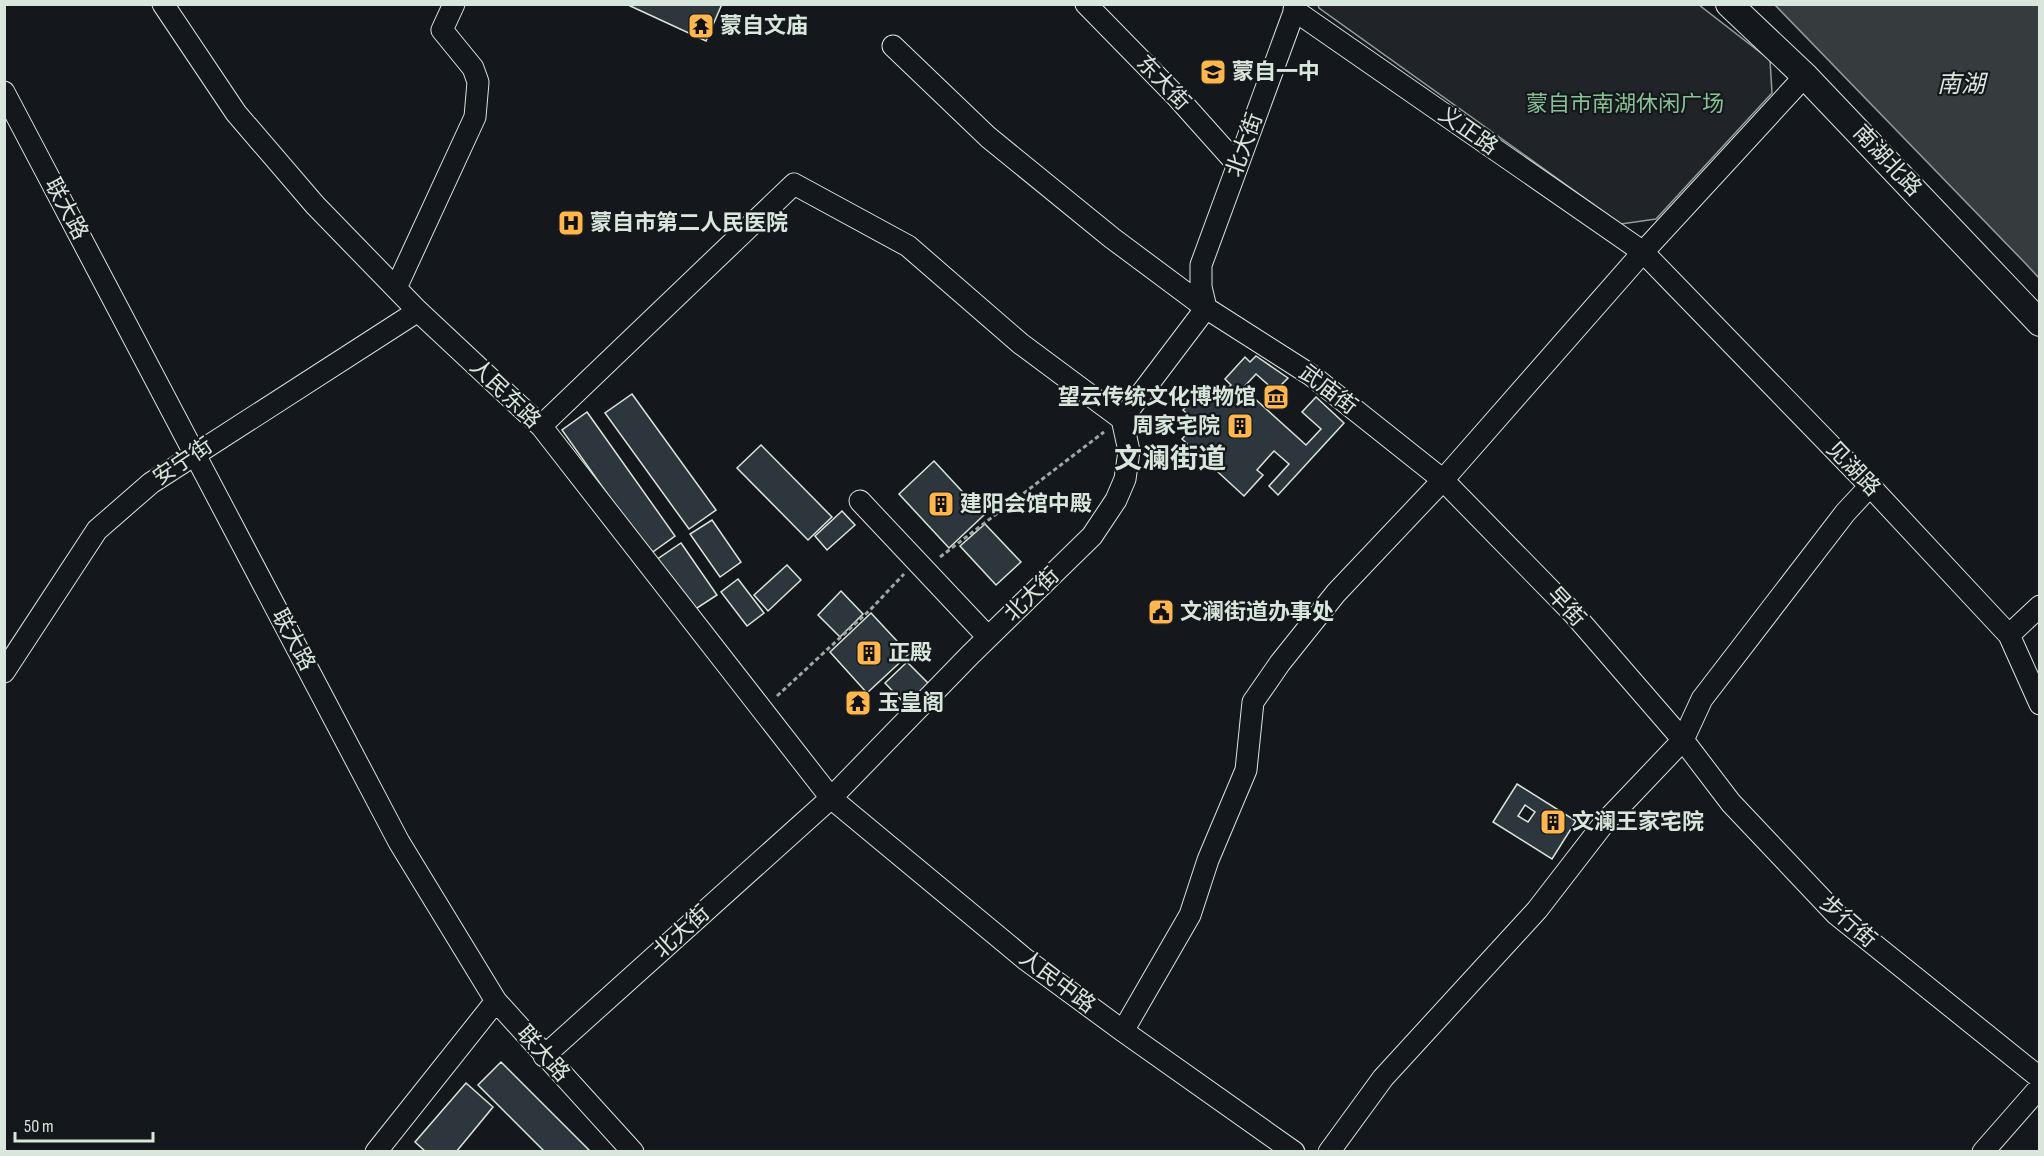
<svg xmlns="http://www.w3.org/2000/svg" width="2044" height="1156" font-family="'Sofia Sans Condensed','Noto Sans SC',sans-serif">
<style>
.green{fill:#202428;stroke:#939e99;stroke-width:1.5}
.water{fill:#363b3e;stroke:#939e99;stroke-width:1.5}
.building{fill:#2c363c;stroke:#d8e6dc;stroke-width:1.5;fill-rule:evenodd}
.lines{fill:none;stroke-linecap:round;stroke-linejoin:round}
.minor-casing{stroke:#d8e6dc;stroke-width:23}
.major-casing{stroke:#d8e6dc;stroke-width:28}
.path{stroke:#9da8a2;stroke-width:3;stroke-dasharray:4.5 3;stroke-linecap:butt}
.minor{stroke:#14181c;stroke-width:21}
.major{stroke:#14181c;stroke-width:26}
.labels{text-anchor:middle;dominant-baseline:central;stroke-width:4.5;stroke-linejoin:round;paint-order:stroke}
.poi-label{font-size:22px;font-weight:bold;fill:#d8e6dc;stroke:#14181c;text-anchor:start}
.street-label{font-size:22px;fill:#d8e6dc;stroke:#14181c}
.park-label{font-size:22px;fill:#8ac095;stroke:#14181c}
.water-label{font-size:24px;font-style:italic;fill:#d8e6dc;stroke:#14181c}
.district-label{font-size:28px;font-weight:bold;fill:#d8e6dc;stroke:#14181c}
</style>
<rect width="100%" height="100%" fill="#14181c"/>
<path class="green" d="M1318 5H1699L1770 60 1772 93 1656 219 1621 224 1319 8Z"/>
<path class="water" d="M1775 5H2039V278L2026 264Z"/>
<path class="building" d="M626 4H722L706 41Z
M1256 356 1288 378 1275 391 1256 374 1243 388 1306 445 1321 429 1302 412 1316 397 1344 423 1278 495 1269 486 1289 464 1274 451 1257 470 1263 475 1244 496 1182 439 1197 423 1183 410 1204 387 1218 399 1231 385 1225 379 1245 357 1250 362Z
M632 394 716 510 689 529 605 413Z
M587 412 675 536 650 554 562 430Z
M761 445 832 517 808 540 737 468Z
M934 461 984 515 949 548 899 494Z
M842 511 855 525 827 550 815 536Z
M712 520 741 562 720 577 690 534Z
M985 524 1021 562 996 585 960 546Z
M681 543 717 595 691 612 656 560Z
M787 565 801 580 768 611 754 595Z
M738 579 764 613 747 626 721 592Z
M841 591 863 614 840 637 818 615Z
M871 613 909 654 867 693 830 652Z
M907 662 931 686 908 707 885 683Z
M1517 784 1576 821 1552 859 1493 822ZM1525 805 1535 812 1528 822 1518 816Z
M501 1062 591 1152H545L478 1085Z
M466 1083 493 1107 456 1152H426L415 1142Z"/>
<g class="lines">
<g class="minor-casing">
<path id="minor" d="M163 4 236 113 315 205 418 311 541 426 831 798 1025 959 1123 1031 1294 1152
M1086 4 1178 98 1237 164
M1294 10 1643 252 1870 486 2009 635 2040 704
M893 46 988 137 1112 238 1206 308 1311 375 1443 480 1573 613 1683 740 1731 803 1836 914 2040 1078
M4 92 399 842 496 1001 633 1152
M396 288 475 117 478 82 473 68 442 30 454 4
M541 426 794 184 908 246 1021 344 1122 419
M860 501 988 637
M2009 635 2040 606
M4 672 97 530 151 483 418 311
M1123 1031 1190 915 1208 860 1246 770 1253 702 1280 663 1336 593 1443 480 1643 252 1805 76
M544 1056 831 798 970 655 1092 536 1116 500 1125 479 1129 451 1122 419 1206 308 1201 287V265L1297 4
M376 1152 496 1001
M1329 1152 1383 1078 1537 910 1605 822 1683 740 1702 699 1845 513 1870 486
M1983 1152 2040 1087"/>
</g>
<g class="major-casing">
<path id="major" d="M1729 4 1805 76 2040 323"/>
</g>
<path class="path" d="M940 557 1104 432
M777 696 870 610 904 574"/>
<use href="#minor" class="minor"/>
<use href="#major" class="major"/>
</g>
<defs>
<g id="temple-square" transform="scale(1.35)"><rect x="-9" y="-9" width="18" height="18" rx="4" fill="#ffb74d" stroke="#14181c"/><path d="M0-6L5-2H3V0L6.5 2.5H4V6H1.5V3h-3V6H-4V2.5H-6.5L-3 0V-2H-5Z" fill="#111"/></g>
<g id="school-square" transform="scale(1.35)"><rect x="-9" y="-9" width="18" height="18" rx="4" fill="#ffb74d" stroke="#14181c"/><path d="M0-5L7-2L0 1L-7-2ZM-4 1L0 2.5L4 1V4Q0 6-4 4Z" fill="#111"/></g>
<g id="hospital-square" transform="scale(1.35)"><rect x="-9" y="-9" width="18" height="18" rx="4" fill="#ffb74d" stroke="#14181c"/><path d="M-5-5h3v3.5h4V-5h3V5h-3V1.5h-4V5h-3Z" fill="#111"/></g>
<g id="museum-square" transform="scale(1.35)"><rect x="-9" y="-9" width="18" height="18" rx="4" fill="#ffb74d" stroke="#14181c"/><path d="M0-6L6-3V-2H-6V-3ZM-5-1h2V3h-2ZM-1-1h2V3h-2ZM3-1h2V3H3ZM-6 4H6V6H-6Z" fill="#111"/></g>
<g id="building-square" transform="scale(1.35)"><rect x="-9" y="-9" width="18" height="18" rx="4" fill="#ffb74d" stroke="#14181c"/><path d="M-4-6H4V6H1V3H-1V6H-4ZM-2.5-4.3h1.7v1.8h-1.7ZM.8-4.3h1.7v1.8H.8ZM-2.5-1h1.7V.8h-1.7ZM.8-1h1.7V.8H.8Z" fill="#111"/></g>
<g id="civic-square" transform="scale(1.35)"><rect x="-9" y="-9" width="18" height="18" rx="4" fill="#ffb74d" stroke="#14181c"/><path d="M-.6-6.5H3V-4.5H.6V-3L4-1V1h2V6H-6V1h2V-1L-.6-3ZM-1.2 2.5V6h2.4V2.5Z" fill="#111"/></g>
</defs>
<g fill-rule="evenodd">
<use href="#temple-square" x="701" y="26"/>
<use href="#school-square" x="1213" y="72"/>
<use href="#hospital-square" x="571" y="223"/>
<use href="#museum-square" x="1276" y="397"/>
<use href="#building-square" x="1240" y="426"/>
<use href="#building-square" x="941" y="504"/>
<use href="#civic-square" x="1161" y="612"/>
<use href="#building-square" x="869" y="653"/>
<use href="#temple-square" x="858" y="703"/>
<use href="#building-square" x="1553" y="822"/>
</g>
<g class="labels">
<g class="poi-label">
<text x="720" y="26">蒙自文庙</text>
<text x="1232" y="72">蒙自一中</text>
<text x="590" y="223">蒙自市第二人民医院</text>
<text x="1256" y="397" text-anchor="end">望云传统文化博物馆</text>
<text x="1220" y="426" text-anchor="end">周家宅院</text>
<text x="960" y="504">建阳会馆中殿</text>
<text x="1180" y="612">文澜街道办事处</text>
<text x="888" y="653">正殿</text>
<text x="878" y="703">玉皇阁</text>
<text x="1572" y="822">文澜王家宅院</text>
</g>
<g class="street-label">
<text transform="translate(1163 83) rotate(46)">东大街</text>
<text transform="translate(1468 131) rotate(35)">义正路</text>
<text transform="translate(1245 145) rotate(-70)">北大街</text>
<text transform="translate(1887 161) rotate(47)">南湖北路</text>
<text transform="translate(66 209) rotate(62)">联大路</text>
<text transform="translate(1328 390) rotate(37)">武庙街</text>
<text transform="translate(505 394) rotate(44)">人民东路</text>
<text transform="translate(183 462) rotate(-34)">安宁街</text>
<text transform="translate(1853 469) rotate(46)">见湖路</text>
<text transform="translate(1032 595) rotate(-44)">北大街</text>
<text transform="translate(1566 607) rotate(47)">早街</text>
<text transform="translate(293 640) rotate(62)">联大路</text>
<text transform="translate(1848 922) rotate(41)">步行街</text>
<text transform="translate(682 932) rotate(-42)">北大街</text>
<text transform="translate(1057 982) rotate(37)">人民中路</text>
<text transform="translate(543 1054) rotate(48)">联大路</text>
</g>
<g class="park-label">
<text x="1625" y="104">蒙自市南湖休闲广场</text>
</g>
<g class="water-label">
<text x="1961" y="84">南湖</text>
</g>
<g class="district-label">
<text x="1170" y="459">文澜街道</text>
</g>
</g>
<rect width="2044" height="1156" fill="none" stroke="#d8e6dc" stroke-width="12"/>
<path d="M15 1132v9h138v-9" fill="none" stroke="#d8e6dc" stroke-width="3"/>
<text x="24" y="1132" font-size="18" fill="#d8e6dc" stroke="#14181c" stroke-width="4.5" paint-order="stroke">50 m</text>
</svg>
